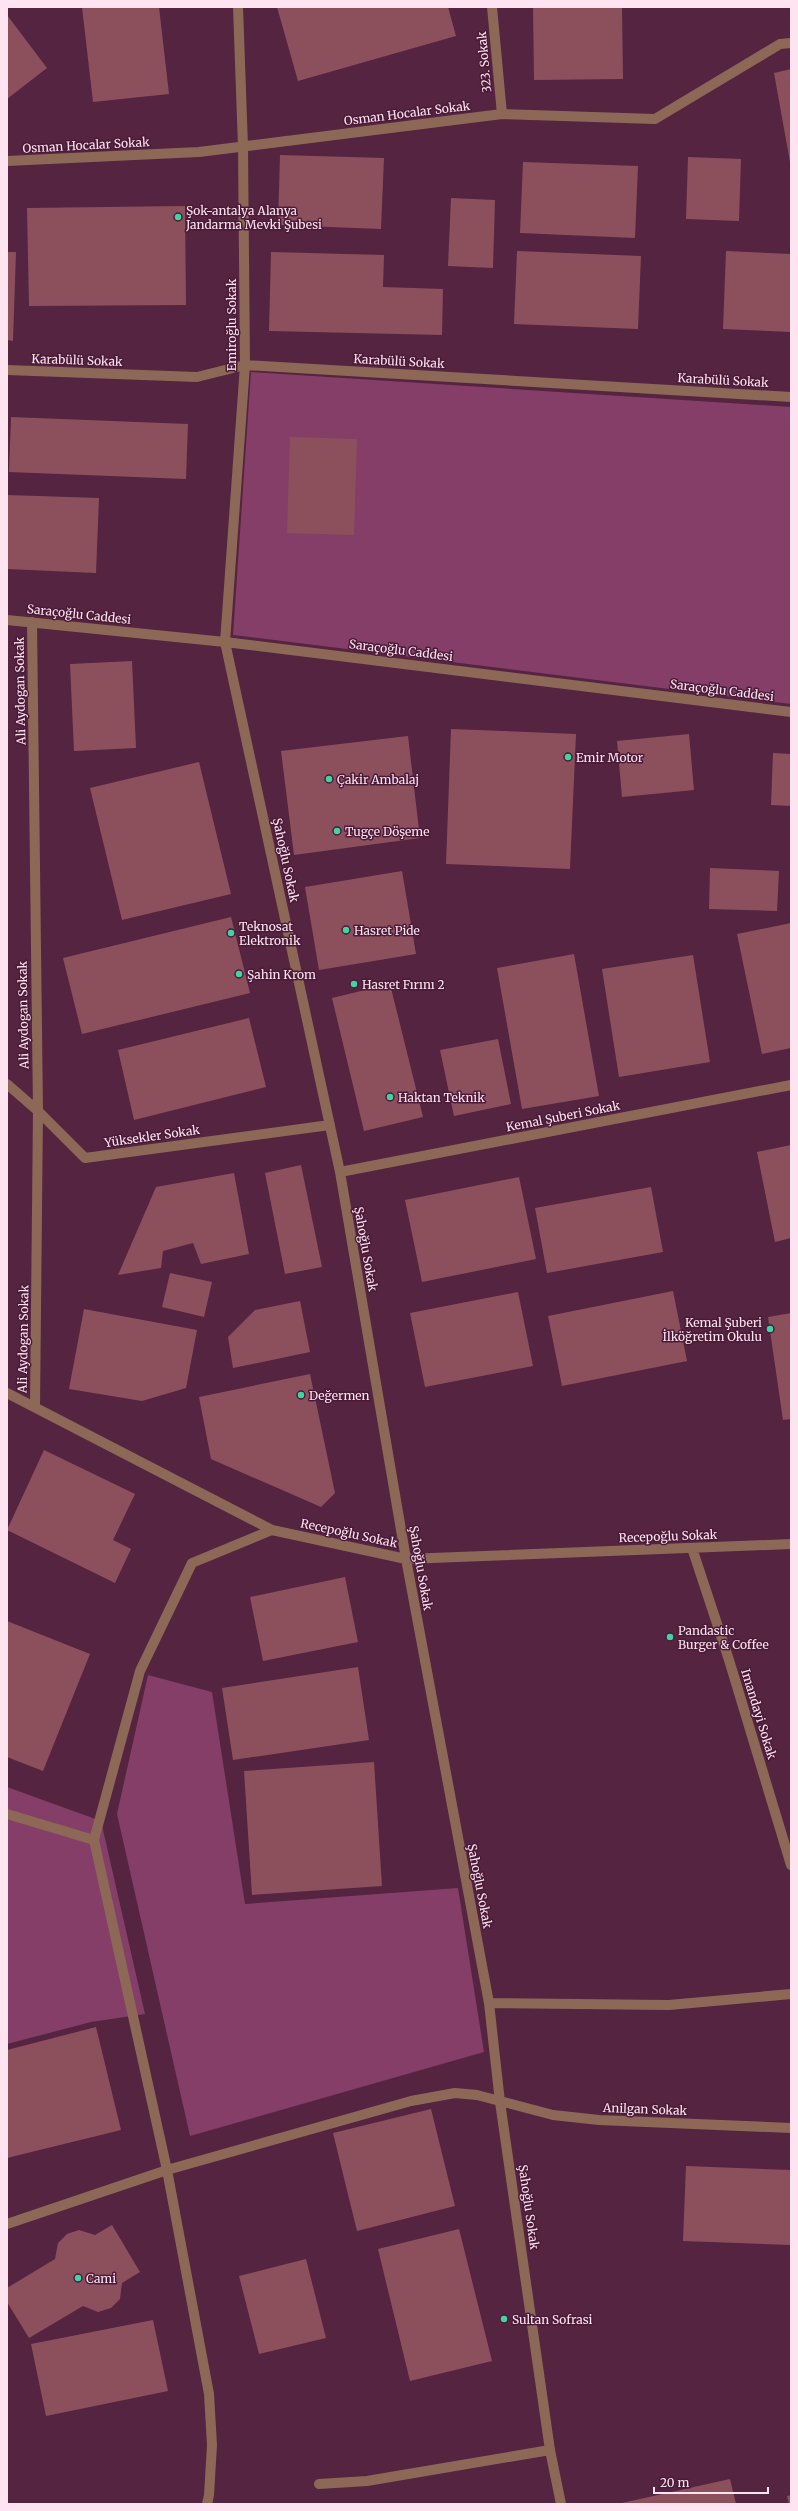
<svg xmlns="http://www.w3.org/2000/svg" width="798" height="2511" font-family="Merriweather,serif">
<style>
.green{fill:#843e67}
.building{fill:#8c505d}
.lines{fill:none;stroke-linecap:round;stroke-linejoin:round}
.service{stroke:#8d6857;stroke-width:10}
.minor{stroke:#8d6857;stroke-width:10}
.poi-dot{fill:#3fd4a2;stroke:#4a1a37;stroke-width:1.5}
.labels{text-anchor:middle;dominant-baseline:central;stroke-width:3;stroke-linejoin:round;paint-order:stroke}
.street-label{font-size:12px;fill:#fee4f1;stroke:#4a1a37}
.poi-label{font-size:12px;fill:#fee4f1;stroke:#4a1a37;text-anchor:start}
</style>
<rect width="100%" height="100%" fill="#552441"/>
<path class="green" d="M251 372 791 407V704L233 635Z
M148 1675 212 1692 245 1904 458 1888 484 2052 190 2136 117 1814Z
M7 1787 101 1821 145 2014 91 2022 7 2044Z"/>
<path class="building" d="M82 7H159L169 94 93 102Z
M277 7H448L456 36 298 81Z
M533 7H622L623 79 534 80Z
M7 15 47 68 7 99Z
M791 69V162H790L774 73Z
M280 155 384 158 381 229 278 225Z
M688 157 741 159 739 221 686 219Z
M523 162 638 166 635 238 520 233Z
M451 198 495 200 493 268 448 266Z
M185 206 186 305 29 306 27 208Z
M517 251 641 256 638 329 514 324Z
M726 251 791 254V332L723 329Z
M7 252H16L13 341 7 340Z
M271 252 384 255 383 287 443 289 442 335 269 331Z
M11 417 188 424 186 479 9 472Z
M290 437 357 439 354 535 287 533Z
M7 495 99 498 96 573 7 569Z
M132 661 136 748 74 751 70 664Z
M451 729 576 734 570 869 446 864Z
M689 734 694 790 622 797 617 741Z
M408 736 420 838 294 855 281 751Z
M773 753 791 754V806L771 805Z
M199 762 231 894 122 920 90 788Z
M710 868 779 871 777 911 709 909Z
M402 871 416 954 319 970 305 887Z
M231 917 250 993 82 1034 63 958Z
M791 923V1048L762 1054 737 934Z
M574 954 599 1096 522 1109 497 968Z
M693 955 710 1062 619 1077 602 969Z
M390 984 423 1117 364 1131 332 998Z
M249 1018 266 1087 134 1120 118 1050Z
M498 1039 511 1104 454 1116 440 1050Z
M791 1145V1238L775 1242 757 1152Z
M301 1165 322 1267 285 1274 265 1173Z
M234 1173 249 1254 201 1264 193 1243 163 1251 161 1268 118 1275 156 1187Z
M519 1177 536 1259 422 1282 405 1200Z
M651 1187 663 1252 547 1273 535 1208Z
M170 1273 212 1282 204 1317 162 1307Z
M673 1291 687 1361 562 1386 548 1316Z
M518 1292 533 1366 425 1387 410 1313Z
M300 1301 310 1352 233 1368 228 1337 255 1310Z
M84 1309 197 1330 186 1388 142 1401 69 1389Z
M791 1313V1419L783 1420 768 1317Z
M310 1374 335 1493 321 1507 211 1459 199 1397Z
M44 1450 135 1494 113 1540 131 1549 115 1583 7 1530Z
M345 1577 358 1642 263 1661 250 1597Z
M7 1621 90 1654 43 1771 7 1757Z
M358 1667 369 1740 233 1760 222 1688Z
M374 1762 382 1886 252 1895 244 1771Z
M96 2027 121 2130 7 2158V2050Z
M431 2109 455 2206 357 2231 333 2133Z
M686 2166 791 2170V2245L683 2241Z
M112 2225 140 2272 122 2283 120 2299 111 2308 98 2312 83 2306 29 2338 7 2302V2288L55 2259 58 2243 67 2234 79 2230 95 2235Z
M459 2229 492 2361 410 2381 378 2249Z
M306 2259 326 2338 259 2354 239 2276Z
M153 2320 168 2391 46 2416 31 2344Z
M730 2479 736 2504H622V2503Z
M791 2495V2504H789L787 2496Z"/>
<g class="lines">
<path class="service" d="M319 2484 367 2481 550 2450"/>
<path class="minor" d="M238 7 243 147 245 365 225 642 340 1172 406 1559 489 2003 500 2102 550 2450 561 2504
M492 7 502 114
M7 161 199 152 502 114 655 119 780 44 791 43
M7 370 197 377 245 365 791 397
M7 620 225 642 791 712
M32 622 38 1111 35 1407
M7 1084 38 1111 85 1158 330 1125
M340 1172 791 1085
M7 1393 272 1530 406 1559 791 1544
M692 1548 729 1660 791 1865
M7 1814 94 1840
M489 2003 669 2005 791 1994
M7 2224 167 2170 411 2101 455 2093 477 2095 553 2115 599 2120 791 2128
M207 2504 209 2495 212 2445 209 2394 167 2170 94 1840 140 1671 192 1563 272 1530"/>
</g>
<g class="poi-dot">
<circle cx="178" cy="217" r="4"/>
<circle cx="568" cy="757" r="4"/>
<circle cx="329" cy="779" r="4"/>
<circle cx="337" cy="831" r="4"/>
<circle cx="346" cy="930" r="4"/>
<circle cx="231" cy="933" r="4"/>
<circle cx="239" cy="974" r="4"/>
<circle cx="354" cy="984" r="4"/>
<circle cx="390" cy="1097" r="4"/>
<circle cx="770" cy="1329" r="4"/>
<circle cx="301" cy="1395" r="4"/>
<circle cx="670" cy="1637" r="4"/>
<circle cx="78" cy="2278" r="4"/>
<circle cx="504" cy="2319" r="4"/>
</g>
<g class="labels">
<g class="street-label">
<text transform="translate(484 62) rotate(-95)">323. Sokak</text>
<text transform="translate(407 113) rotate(-7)">Osman Hocalar Sokak</text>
<text transform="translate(86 145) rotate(-3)">Osman Hocalar Sokak</text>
<text transform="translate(231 325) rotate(-90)">Emiroğlu Sokak</text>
<text transform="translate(77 360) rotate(2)">Karabülü Sokak</text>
<text transform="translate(399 361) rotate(3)">Karabülü Sokak</text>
<text transform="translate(723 380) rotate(3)">Karabülü Sokak</text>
<text transform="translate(79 614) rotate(6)">Saraçoğlu Caddesi</text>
<text transform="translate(401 650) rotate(7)">Saraçoğlu Caddesi</text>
<text transform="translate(722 690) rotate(7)">Saraçoğlu Caddesi</text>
<text transform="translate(20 691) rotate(-91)">Ali Aydogan Sokak</text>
<text transform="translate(286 860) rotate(78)">Şahoğlu Sokak</text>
<text transform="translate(23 1015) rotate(-91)">Ali Aydogan Sokak</text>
<text transform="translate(563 1116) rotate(-11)">Kemal Şuberi Sokak</text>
<text transform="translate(152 1136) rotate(-8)">Yüksekler Sokak</text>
<text transform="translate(366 1249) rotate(80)">Şahoğlu Sokak</text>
<text transform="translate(23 1339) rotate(-89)">Ali Aydogan Sokak</text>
<text transform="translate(349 1533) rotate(12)">Recepoğlu Sokak</text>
<text transform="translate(668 1536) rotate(-2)">Recepoğlu Sokak</text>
<text transform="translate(421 1568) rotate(80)">Şahoğlu Sokak</text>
<text transform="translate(759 1714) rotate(73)">Imandayi Sokak</text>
<text transform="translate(480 1886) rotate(79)">Şahoğlu Sokak</text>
<text transform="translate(645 2109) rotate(2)">Anilgan Sokak</text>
<text transform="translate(529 2207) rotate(82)">Şahoğlu Sokak</text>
</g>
<g class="poi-label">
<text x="186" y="210">Şok-antalya Alanya<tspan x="186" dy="14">Jandarma Mevki Şubesi</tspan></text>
<text x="576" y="757">Emir Motor</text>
<text x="337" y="779">Çakir Ambalaj</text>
<text x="345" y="831">Tugçe Döşeme</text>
<text x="239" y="926">Teknosat<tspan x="239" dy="14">Elektronik</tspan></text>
<text x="354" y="930">Hasret Pide</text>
<text x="247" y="974">Şahin Krom</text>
<text x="362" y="984">Hasret Fırını 2</text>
<text x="398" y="1097">Haktan Teknik</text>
<text x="762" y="1322" text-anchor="end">Kemal Şuberi<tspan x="762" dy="14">İlköğretim Okulu</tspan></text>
<text x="309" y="1395">Değermen</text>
<text x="678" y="1630">Pandastic<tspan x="678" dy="14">Burger &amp; Coffee</tspan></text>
<text x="86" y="2278">Cami</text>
<text x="512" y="2319">Sultan Sofrasi</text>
</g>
</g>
<rect width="798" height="2511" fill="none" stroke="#fee4f1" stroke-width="16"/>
<path d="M654 2487v6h114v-6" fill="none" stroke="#fee4f1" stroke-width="2"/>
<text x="660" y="2487" font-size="12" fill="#fee4f1" stroke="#4a1a37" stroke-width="3" paint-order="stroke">20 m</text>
</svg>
